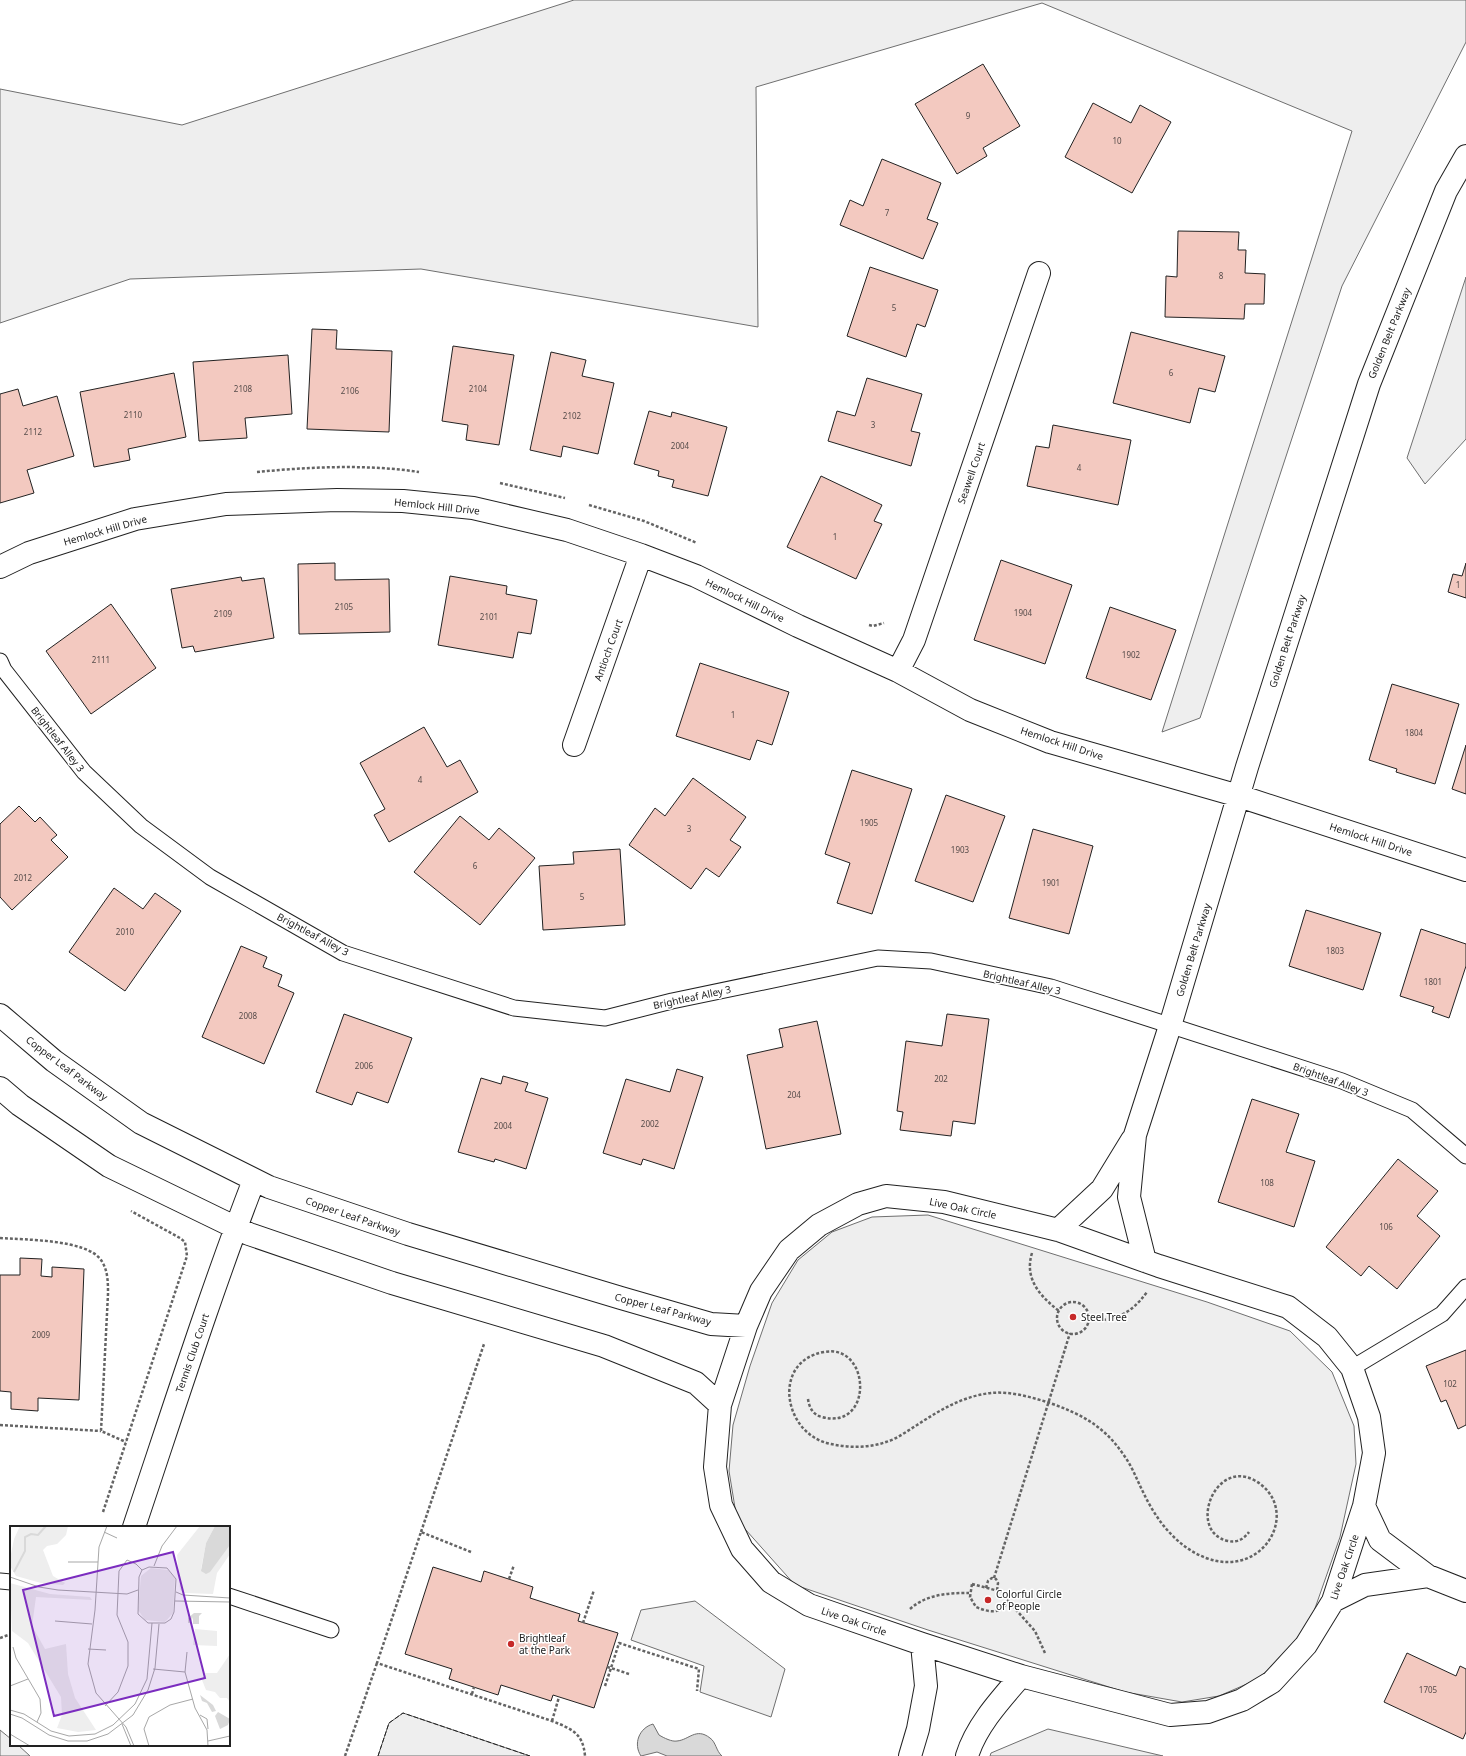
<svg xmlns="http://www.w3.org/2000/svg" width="1466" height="1756" font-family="'Noto Sans',sans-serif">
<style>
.green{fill:#eee;stroke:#6f6f6f}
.water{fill:#d9d9d9;stroke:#6f6f6f}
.building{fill:#f3c9c0;stroke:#222}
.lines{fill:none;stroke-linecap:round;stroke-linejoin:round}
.lane-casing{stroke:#222;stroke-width:17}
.street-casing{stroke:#222;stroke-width:24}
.path{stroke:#646464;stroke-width:2.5;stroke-dasharray:3 2;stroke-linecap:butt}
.lane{stroke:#fff;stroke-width:15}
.street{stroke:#fff;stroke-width:22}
.fence{stroke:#222;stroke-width:1;stroke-dasharray:5 2;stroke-linecap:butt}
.poi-dot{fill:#c62828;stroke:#fff;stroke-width:1.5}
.labels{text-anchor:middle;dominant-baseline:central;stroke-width:3;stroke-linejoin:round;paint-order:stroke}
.number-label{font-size:8px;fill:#564c4a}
.street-label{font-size:10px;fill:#222;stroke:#fff}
.poi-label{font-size:10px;fill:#222;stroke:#fff;text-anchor:start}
.inset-river{fill:none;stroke:#d9d9d9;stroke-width:2}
.inset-road{fill:none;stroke:#a7a7a7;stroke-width:1}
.view{fill:#7b2cbf;fill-opacity:0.15;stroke:#7b2cbf;stroke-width:2}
.inset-edge{fill:none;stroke:#222;stroke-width:2}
</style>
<rect width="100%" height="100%" fill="#fff"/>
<path class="green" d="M574 0H1466V42L1342 286 1200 718 1162 732 1352 131 1042 3 756 87 758 327 421 269 130 279 0 323V89L182 125Z
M1466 277V439L1425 484 1407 458Z
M928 1215 1207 1302 1290 1331 1332 1372 1354 1426 1356 1464 1340 1537 1313 1614 1288 1653 1256 1680 1219 1696 1182 1702 1125 1692 928 1630 795 1585 737 1520 729 1471 733 1425 750 1366 772 1303 798 1260 832 1232 872 1217Z
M695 1601 785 1669 771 1717 700 1692 704 1666 631 1640 641 1610Z
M403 1713 530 1756H378L389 1723Z
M1048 1729 1163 1756H990L991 1753Z
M0 1730 11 1739V1745H18L30 1756H0Z"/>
<path class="water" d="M653 1724 659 1735C664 1738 672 1742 677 1741 689 1740 696 1727 710 1738 716 1742 716 1751 722 1756H667L657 1752 641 1756C633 1744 639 1728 653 1724Z"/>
<path class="building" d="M983 64 1020 126 983 148 987 156 957 174 915 104Z
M1093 103 1131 123 1140 105 1171 122 1132 193 1065 157Z
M882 159 941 183 927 219 938 223 923 259 840 225 850 200 863 206Z
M1178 231 1239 232 1238 250H1246L1245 273 1265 274 1264 304H1245L1244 319 1165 317 1166 276 1177 277Z
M870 267 938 290 925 327 917 324 906 357 847 336Z
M312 329 337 330 336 349 392 351 389 432 307 429Z
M1131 332 1225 356 1215 392 1199 388 1190 423 1113 403Z
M453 346 514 355 499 445 466 440 468 425 442 421Z
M551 352 586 360 582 376 614 383 598 454 563 446 561 457 530 450Z
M288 355 292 414 245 418 247 438 199 441 193 362Z
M174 373 186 437 128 449 130 460 94 467 80 392Z
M867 378 922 394 911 431 920 433 911 466 828 441 837 411 855 416Z
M18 389 23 406 57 396 74 456 27 470 34 493 0 503V394Z
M649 411 671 417 672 412 727 427 708 496 672 487 674 480 658 476 659 471 634 464Z
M1053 425 1131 440 1118 505 1027 486 1036 446 1049 448Z
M821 476 882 505 874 521 882 524 856 579 787 547Z
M1001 560 1072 585 1045 664 974 640Z
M335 563V580L389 579 390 632 299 634 298 564Z
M1466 563V598L1448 592 1453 574 1462 576Z
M450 576 507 586 506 594 537 600 531 634 518 632 513 658 438 645Z
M241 577 242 581 264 578 274 638 195 652 193 646 182 648 171 589Z
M111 604 156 668 91 714 46 651Z
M1110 607 1176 630 1151 700 1086 678Z
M700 663 789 692 772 745 757 740 750 760 676 736Z
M1392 684 1459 704 1435 784 1396 772 1397 769 1369 760Z
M424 727 447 767 460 760 478 792 389 842 374 815 385 809 360 763Z
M1466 745V794L1452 789Z
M852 770 912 789 872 914 837 903 850 863 825 854Z
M693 778 746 817 730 840 741 847 719 877 706 868 691 889 629 845 655 808 665 816Z
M946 795 1005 816 973 902 915 881Z
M19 806 35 822 40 817 57 835 51 840 68 857 12 910 0 897V824Z
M460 816 489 840 499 828 535 858 480 925 414 872Z
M1033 829 1093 846 1069 934 1009 918Z
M620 849 625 925 543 930 539 866 574 864 573 852Z
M114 888 143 909 155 893 181 911 125 991 69 952Z
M1306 910 1381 933 1363 990 1289 966Z
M1421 929 1466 944V966L1449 1018 1432 1012 1434 1007 1400 996Z
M241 946 267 957 263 967 282 975 278 986 294 993 264 1064 202 1037Z
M344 1014 412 1038 388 1103 357 1092 352 1105 316 1092Z
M947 1014 989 1019 975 1124 953 1121 951 1136 900 1130 903 1112 897 1111 906 1041 942 1046Z
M817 1021 841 1134 766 1149 747 1055 783 1047 779 1029Z
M677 1069 703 1077 674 1169 643 1159 641 1165 603 1153 626 1079 670 1092Z
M503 1076 528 1083 525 1091 548 1098 526 1169 495 1159 494 1162 458 1152 481 1078 501 1084Z
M1252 1099 1299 1114 1286 1152 1315 1161 1294 1227 1218 1202Z
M1398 1159 1438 1191 1417 1216 1440 1236 1397 1289 1369 1266 1361 1276 1326 1247Z
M20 1258 42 1259 41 1276 52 1277V1267L84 1269 79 1400 38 1398V1411L11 1409V1392L0 1391V1275H20Z
M1466 1350V1425L1458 1429 1446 1400 1441 1402 1426 1366Z
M433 1567 481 1582 484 1571 533 1587 530 1598 580 1614 578 1621 618 1633 594 1708 553 1695 551 1701 501 1685 498 1695 449 1679 452 1669 405 1654Z
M1407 1653 1456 1676 1460 1666 1466 1669V1732L1463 1739 1384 1702Z"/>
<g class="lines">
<g class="lane-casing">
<path id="lane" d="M0 661 4 670 84 772 141 826 210 877 343 953 514 1008 605 1018 672 1001 878 958 931 961 1051 987 1342 1081 1412 1110 1466 1156
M1352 1368 1442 1314 1466 1287
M0 1581 11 1582
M229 1596 331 1630"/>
</g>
<g class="street-casing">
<path id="street" d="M0 567 29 553 135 519 226 504 337 500 403 501 473 508 567 530 641 555 696 576 798 626 898 671 970 710 1050 742 1239 796 1466 870
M898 671 914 640 1039 273
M574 745 641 555
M0 1015 54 1061 141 1123 269 1187 408 1234 621 1298 711 1324 746 1326
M0 1088 20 1105 109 1166 249 1234 392 1283 604 1346 696 1383 720 1405
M886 1196 944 1202 1058 1230 1159 1266 1288 1307 1327 1337 1352 1368 1369 1417 1374 1453 1364 1506 1333 1601 1306 1645 1272 1682 1242 1700 1208 1712 1170 1715 1021 1676 922 1644 809 1605 771 1582 742 1549 721 1505 715 1467 720 1405 746 1326 761 1291 789 1250 819 1225 858 1204Z
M1058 1230 1102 1189 1132 1140
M1145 1261 1129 1197 1135 1135 1170 1026 1247 767 1369 384 1446 191 1466 156
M1364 1506 1380 1540 1428 1576 1466 1591
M134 1527C173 1411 210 1294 254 1180
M1333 1601 1365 1585 1428 1576
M910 1756 918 1729 926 1686 922 1644
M967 1756C976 1726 1001 1699 1021 1676"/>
</g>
<path class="path" d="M257 472C309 467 367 464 419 472
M500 483 565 498
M589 505 644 521 697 543
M869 625 873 626 884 623
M0 1238C25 1240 86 1239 101 1260 108 1270 108 1282 108 1294L101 1431 126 1442
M1032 1253C1024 1279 1040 1296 1059 1311
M1057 1318a16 16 0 1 1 32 0a16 16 0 1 1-32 0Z
M1088 1321C1116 1320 1130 1315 1147 1292
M808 1399C809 1407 813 1415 822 1417 874 1431 871 1343 824 1352 771 1361 783 1435 831 1444 849 1448 869 1448 886 1442 897 1439 907 1431 917 1425 940 1410 963 1396 991 1393 1010 1391 1031 1397 1050 1403 1081 1414 1104 1426 1123 1454 1132 1466 1137 1480 1144 1494 1157 1521 1177 1547 1206 1558 1266 1580 1303 1507 1254 1480 1214 1459 1187 1532 1228 1541 1237 1543 1244 1539 1249 1532
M0 1425 101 1431
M103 1512 187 1256 185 1242 180 1238 131 1211
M421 1532 484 1344
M471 1552 421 1532 377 1663 552 1721C572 1729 583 1733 585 1756
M994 1578 1070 1333
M509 1579 514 1565
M972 1584 1010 1594C1006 1614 992 1614 976 1607L970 1597Z
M986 1588 988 1581 992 1578 996 1579 998 1583 997 1591
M1009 1602 1035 1631 1045 1653
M910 1609C927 1594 948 1593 969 1593
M583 1623 594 1590
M0 1638 11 1634
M607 1667 611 1668 619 1643 699 1669 697 1691
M605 1686 611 1668 629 1674
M472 1694 474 1687
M552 1721 559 1697
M345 1756 377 1663"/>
<use href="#lane" class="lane"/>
<use href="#street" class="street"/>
<path class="fence" d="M378 1756 389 1723 403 1713 530 1756"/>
</g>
<g class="poi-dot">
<circle cx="1073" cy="1317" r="4"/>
<circle cx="988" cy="1600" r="4"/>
<circle cx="511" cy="1644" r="4"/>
</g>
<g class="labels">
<g class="number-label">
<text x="968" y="115">9</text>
<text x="1117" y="140">10</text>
<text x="887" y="212">7</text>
<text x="1221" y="275">8</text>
<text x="894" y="307">5</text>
<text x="1171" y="372">6</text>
<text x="243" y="388">2108</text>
<text x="478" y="388">2104</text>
<text x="350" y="390">2106</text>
<text x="133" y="414">2110</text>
<text x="572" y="415">2102</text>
<text x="873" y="424">3</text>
<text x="33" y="431">2112</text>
<text x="680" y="445">2004</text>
<text x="1079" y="467">4</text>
<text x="835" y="536">1</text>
<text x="1458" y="584">1</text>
<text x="344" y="606">2105</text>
<text x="1023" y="612">1904</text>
<text x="223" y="613">2109</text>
<text x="489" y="616">2101</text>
<text x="1131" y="654">1902</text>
<text x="101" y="659">2111</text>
<text x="733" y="714">1</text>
<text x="1414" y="732">1804</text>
<text x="420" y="779">4</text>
<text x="869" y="822">1905</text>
<text x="689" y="828">3</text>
<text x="960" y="849">1903</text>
<text x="475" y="865">6</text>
<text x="23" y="877">2012</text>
<text x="1051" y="882">1901</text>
<text x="582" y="896">5</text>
<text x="125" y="931">2010</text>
<text x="1335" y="950">1803</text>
<text x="1433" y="981">1801</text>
<text x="248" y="1015">2008</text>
<text x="364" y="1065">2006</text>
<text x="941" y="1078">202</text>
<text x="794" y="1094">204</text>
<text x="650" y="1123">2002</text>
<text x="503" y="1125">2004</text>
<text x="1267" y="1182">108</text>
<text x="1386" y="1226">106</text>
<text x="41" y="1334">2009</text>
<text x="1450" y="1383">102</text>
<text x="1428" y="1689">1705</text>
</g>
<g class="street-label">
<text transform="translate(1389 333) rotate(-68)">Golden Belt Parkway</text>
<text transform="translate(971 473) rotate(-71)">Seawell Court</text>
<text transform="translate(437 506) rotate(6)">Hemlock Hill Drive</text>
<text transform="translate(105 530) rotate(-16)">Hemlock Hill Drive</text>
<text transform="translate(745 600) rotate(26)">Hemlock Hill Drive</text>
<text transform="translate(1287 641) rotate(-72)">Golden Belt Parkway</text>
<text transform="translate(608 650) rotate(-70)">Antioch Court</text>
<text transform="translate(58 739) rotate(52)">Brightleaf Alley 3</text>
<text transform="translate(1062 743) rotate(18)">Hemlock Hill Drive</text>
<text transform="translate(1371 839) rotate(18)">Hemlock Hill Drive</text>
<text transform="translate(313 934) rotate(28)">Brightleaf Alley 3</text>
<text transform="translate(1193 950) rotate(-73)">Golden Belt Parkway</text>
<text transform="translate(1022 982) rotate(13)">Brightleaf Alley 3</text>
<text transform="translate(692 997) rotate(-12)">Brightleaf Alley 3</text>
<text transform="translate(67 1068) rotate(37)">Copper Leaf Parkway</text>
<text transform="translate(1331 1079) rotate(20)">Brightleaf Alley 3</text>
<text transform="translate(963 1208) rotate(12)">Live Oak Circle</text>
<text transform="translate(353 1216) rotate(19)">Copper Leaf Parkway</text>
<text transform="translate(663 1309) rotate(15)">Copper Leaf Parkway</text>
<text transform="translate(192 1353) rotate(-71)">Tennis Club Court</text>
<text transform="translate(1344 1567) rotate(-71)">Live Oak Circle</text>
<text transform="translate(854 1621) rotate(19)">Live Oak Circle</text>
</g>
<g class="poi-label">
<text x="1081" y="1317">Steel Tree</text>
<text x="996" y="1594">Colorful Circle<tspan x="996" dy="12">of People</tspan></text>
<text x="519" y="1638">Brightleaf<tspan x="519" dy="12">at the Park</tspan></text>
</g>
</g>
<g transform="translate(10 1526)">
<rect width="220" height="220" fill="#fff"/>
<path d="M10 0H58L56 9 47 18 37 20 33 24 43 50 55 57 53 59 31 57 6 50 0 40V33L4 13ZM190 0H205L196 17 191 43 204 40 220 19V28L207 47 203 68 173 67 170 63 167 29ZM141 42 158 44 165 52 163 87 155 96 135 94 128 84 131 50ZM0 57 40 68 80 71 82 74 26 71 22 100 35 123 56 118 58 148 65 172 86 204 68 206 47 202 52 189 51 171 18 117 2 105ZM185 103 207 105V120L183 119ZM220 128V176L217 172H210L205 166 196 164 192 154 195 147H207Z" fill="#eee"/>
<path d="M205 0H220V19L200 46 196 48 191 45 196 17ZM184 87H192L189 90V98H183V91L181 97H178V92ZM190 169 203 179 206 185 202 186 197 177 192 175ZM208 186 220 193 218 199 210 203 205 190Z" fill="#d9d9d9"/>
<path class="inset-river" d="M4 46 15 25V11L21 8 28 9 36 0"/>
<path class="inset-road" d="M97 0 89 21 85 84 78 138 86 167 116 201 124 220M94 6 107 12M58 36H88M144 40 152 20 167 0M139 41 157 42 166 53 164 86 161 93 155 97H138L128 88 129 51 132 44ZM0 51 29 61 48 64 117 68 128 64M166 66 173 69 220 72M165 75 220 76M45 95 82 98M3 121 6 132 30 173 31 187 27 196M78 123 96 124M177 126 175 146 185 182 197 204 198 220M143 143 175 146M0 160 18 153M95 180 108 166 118 140V116L107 89 109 45 117 34 126 38 132 44M0 184 14 188 41 205 59 210 85 208 103 199 125 178 137 153 142 97M0 188 12 192 39 209 58 215H77L98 208 123 189 138 164 145 142 149 98M190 189 197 193 198 203M112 198 121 220M0 208 20 220M198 215 220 210M139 220 134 203 139 191 160 179 183 173"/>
<path class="view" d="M163 26 195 152 44 190 13 64Z"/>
<rect width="220" height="220" class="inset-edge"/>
</g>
</svg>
